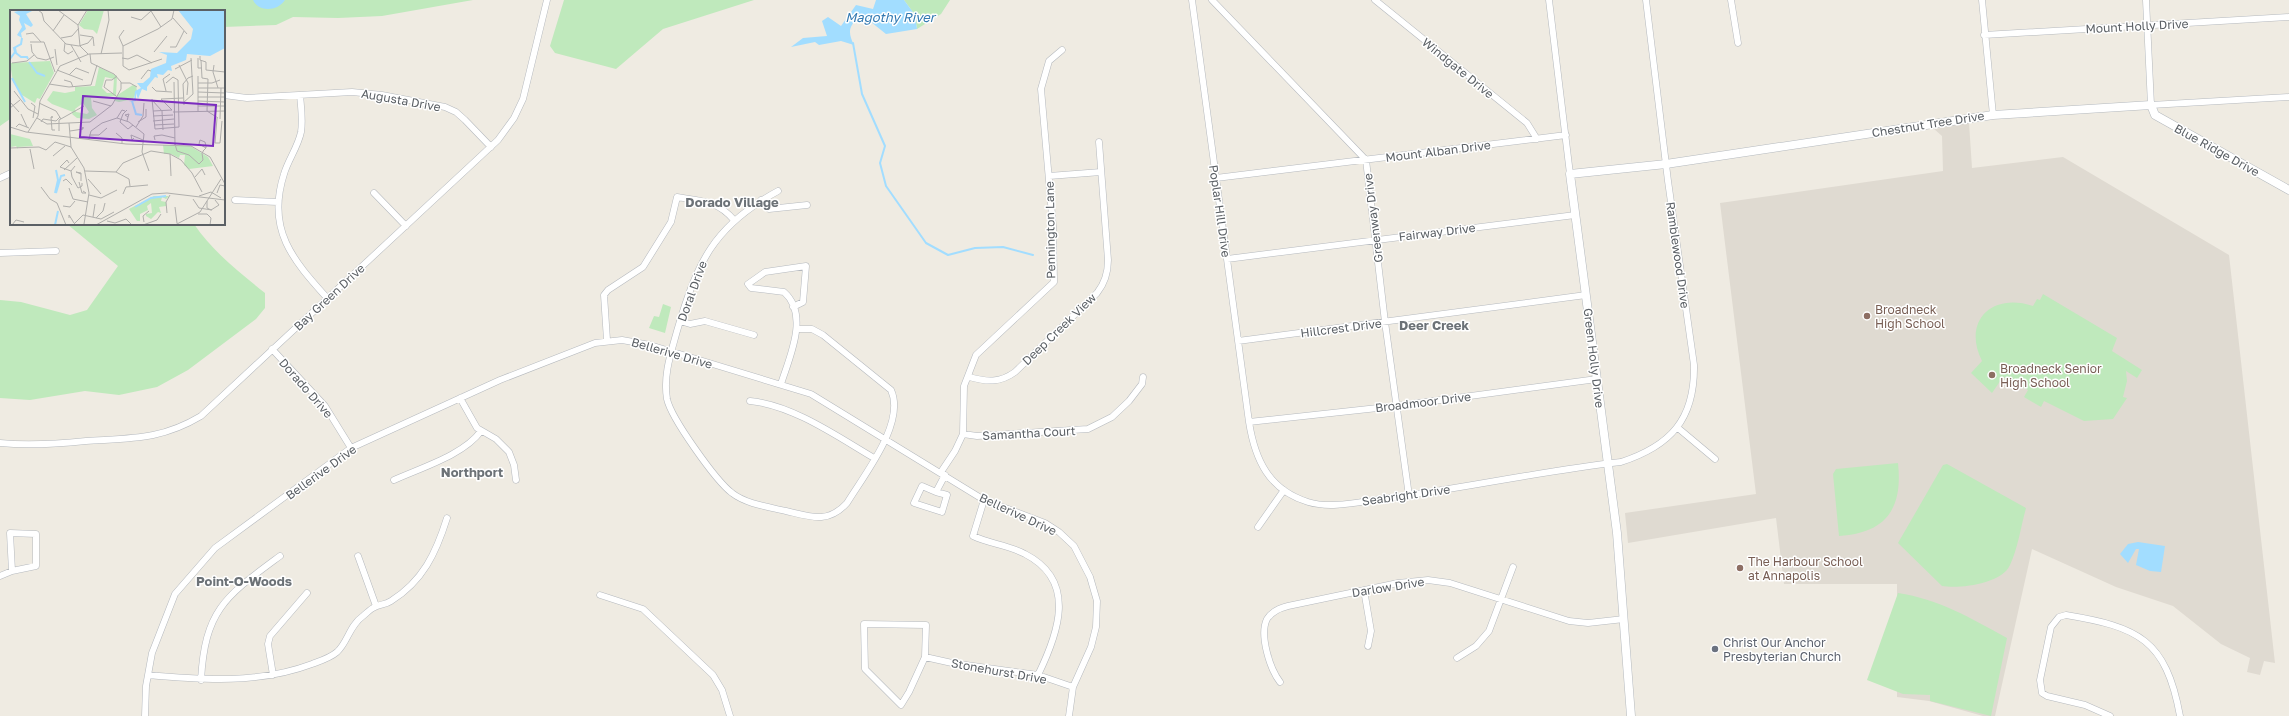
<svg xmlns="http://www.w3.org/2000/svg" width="2289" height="716" font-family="'Golos Text',sans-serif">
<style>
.education{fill:#dfdad1}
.green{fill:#bfe9bc}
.water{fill:#a2ddff}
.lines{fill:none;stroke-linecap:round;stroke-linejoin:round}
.stream{stroke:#a2ddff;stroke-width:2}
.street-casing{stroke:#b5b9be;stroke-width:7}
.secondary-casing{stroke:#b4b9be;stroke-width:9}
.street{stroke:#fff;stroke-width:6}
.secondary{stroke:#fff;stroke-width:8}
.education-dot{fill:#8d6e63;stroke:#fff;stroke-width:1.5}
.worship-dot{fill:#6b7280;stroke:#fff;stroke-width:1.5}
.labels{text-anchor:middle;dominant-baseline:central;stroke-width:3;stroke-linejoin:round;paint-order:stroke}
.street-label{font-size:12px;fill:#5b6065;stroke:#fff}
.education-label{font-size:12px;fill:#785e54;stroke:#fff;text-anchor:start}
.worship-label{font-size:12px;fill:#5b616d;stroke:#fff;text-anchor:start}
.water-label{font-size:13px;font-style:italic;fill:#337ab2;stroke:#fff}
.neighbourhood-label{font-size:13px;font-weight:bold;fill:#6c7277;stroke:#fff}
.inset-river{fill:none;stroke:#a2ddff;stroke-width:2}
.inset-road{fill:none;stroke:#b0afac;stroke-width:1}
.view{fill:#7b2cbf;fill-opacity:0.15;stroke:#7b2cbf;stroke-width:2}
.inset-edge{fill:none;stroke:#5b6065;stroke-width:2}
</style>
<rect width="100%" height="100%" fill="#efebe2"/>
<path class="education" d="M1969 123 1972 168 2063 157 2229 255 2275 663 2264 661 2260 675 2247 672 2250 658 2221 644 2173 606 2116 587 2032 549 1995 716H1983L1929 701 1897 697V584H1784L1776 518 1628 543 1625 513 1756 494 1720 203 1943 171 1942 136 1934 129Z"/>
<path class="green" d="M0 0H473L382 16 338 18 293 17 276 25 224 27V11H11V121L10 119 0 126Z
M564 0H754L663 29 616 69 555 53 550 46Z
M904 0H950L941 14 917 29 915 15Z
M67 224H194C213 252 239 272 265 293V308L256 319 188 370 157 387 119 395 85 391 30 400 0 398V300L21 302 70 315 87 310 118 266Z
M2043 294 2117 338 2112 351 2142 370 2137 378 2126 371 2127 381 2123 397 2127 398 2113 419 2084 421 2044 401 2041 407 2024 397 2028 390 2003 377 1992 393 1971 373 1982 361C1962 321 1992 292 2033 306L2037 299 2040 300Z
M663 304 671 307 665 333 649 328 654 316 659 317Z
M1898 463C1903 509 1886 533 1839 536L1833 474 1836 469Z
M1947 464 2026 508C2021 526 2018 548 2010 565 2002 584 1959 589 1942 586L1898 543 1943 465Z
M1898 593C1938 599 1971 618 2007 638L1991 716 1930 701V695L1903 694 1867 680Z"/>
<path class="water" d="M253 0H285C278 11 259 13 253 0Z
M876 0H904L915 15 917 29 886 34 871 22 859 18C848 26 848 33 854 45L841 41 819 45 815 42 791 47 803 38 827 36 822 21 828 17 841 26 856 5 873 9Z
M2138 542 2165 546 2161 572 2150 571 2136 565 2139 549H2136L2128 563 2120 554 2128 544Z"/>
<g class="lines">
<path class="stream" d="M853 43 862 94 885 146 880 163 886 186 926 243 948 255 975 248 1003 247 1033 255"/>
<g class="street-casing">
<path id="street" d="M1192 0 1249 422C1255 460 1269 490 1308 502 1331 509 1358 502 1381 499 1461 489 1540 471 1621 462 1670 446 1695 420 1694 365L1668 181 1646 0
M1212 0 1366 160 1385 322 1409 496
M1375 0 1527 123 1537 139
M1549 0 1570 174
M1731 0 1738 43
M1982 0 1993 115
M2146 0 2151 105 2289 97
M1984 35 2289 17
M224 95 247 98 352 92 382 95 445 107 456 112 465 120 491 147
M300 95C301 107 303 120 301 132 298 147 288 160 284 174 266 230 293 260 328 299
M1049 176 1101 172
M0 178 11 173
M1216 178 1566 135
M778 191C713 226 697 263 677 331 671 353 663 375 667 399 671 418 716 481 732 493 746 504 769 507 786 511 811 517 828 524 847 503 864 475 906 423 891 390L823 335 812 329H797
M374 193 406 226
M235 200 278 202
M761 200 769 209 807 205
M0 253 56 251
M1227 259 1575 215
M680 321 690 324 705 321 754 335
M607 340 604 295 608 290 643 267 671 222 677 197C701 201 717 200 734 220
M1238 341 1586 295
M272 349 325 406 351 448
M969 377C987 382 1000 383 1015 372L1097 293C1105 283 1108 273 1108 260L1099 142
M781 384C789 358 810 315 784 292L751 288 748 284 765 272 806 266 803 302 793 307
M460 398 477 428 496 439 509 452 514 465 516 480
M750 401C793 405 838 437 874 458
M1249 422 1396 406 1597 379
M1678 428 1715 459
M963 434 977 436 1088 429 1112 417 1129 401 1142 384 1143 377
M0 443C29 446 57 444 86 441 131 438 161 440 201 416L498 140 514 118 523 99 547 0
M941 472 955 451 963 434 964 386 976 355 1054 282 1053 226 1041 89 1049 61 1062 50
M394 480C420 468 464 455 481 431
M936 492 947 495 942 512 914 503 922 486 936 492 945 475
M984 500 973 536C990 544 1009 545 1025 554 1078 581 1058 634 1038 675
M1258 527 1284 490
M358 556 376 606
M0 576 12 571 36 566V534L10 533 12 571
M1364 590 1371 631 1368 646
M600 595 643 609 713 675 722 690 730 716
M864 624 926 625 925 657 909 692 901 705 865 669Z
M925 657 952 663 1038 675 1073 687
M1457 658 1476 646 1489 631 1513 567
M148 675C203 680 259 684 312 664 320 661 330 658 337 652 348 642 349 626 363 616 367 613 370 609 375 607 380 604 385 605 391 601 423 581 436 553 447 518
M273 675 268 644 270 636 307 593
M201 680C205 609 226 596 280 556
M1280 682C1270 669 1259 635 1267 619 1272 611 1280 608 1288 606L1398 583 1428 580 1450 583 1569 621 1588 623 1624 619
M145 716 146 686 152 653 175 594 215 548 351 448 500 380 595 343 622 340 650 345 811 394 984 500 1045 523 1059 532 1074 546 1090 577 1097 601 1096 627 1091 647 1073 687 1069 716
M2110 716 2085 705 2047 696 2042 693 2040 680 2051 627 2059 617 2066 615C2138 627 2166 639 2180 716"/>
</g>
<g class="secondary-casing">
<path id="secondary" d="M1631 716 1617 533 1570 174 1666 164 1993 115 2151 105 2155 115 2289 190"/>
</g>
<use href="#street" class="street"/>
<use href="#secondary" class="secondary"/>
</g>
<g class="education-dot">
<circle cx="1867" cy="316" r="4"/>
<circle cx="1992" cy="375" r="4"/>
<circle cx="1740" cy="568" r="4"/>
</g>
<circle class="worship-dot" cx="1715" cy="649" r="4"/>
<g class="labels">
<g class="street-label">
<text transform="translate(2137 26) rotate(-3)">Mount Holly Drive</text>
<text transform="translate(1458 68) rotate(39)">Windgate Drive</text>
<text transform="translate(401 100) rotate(10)">Augusta Drive</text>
<text transform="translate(1928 124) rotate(-9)">Chestnut Tree Drive</text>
<text transform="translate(2217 150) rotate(29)">Blue Ridge Drive</text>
<text transform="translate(1438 151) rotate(-7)">Mount Alban Drive</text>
<text transform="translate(1220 211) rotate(82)">Poplar Hill Drive</text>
<text transform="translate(1373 218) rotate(-97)">Greenway Drive</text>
<text transform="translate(1050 230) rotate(-91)">Pennington Lane</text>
<text transform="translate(1437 232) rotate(-7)">Fairway Drive</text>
<text transform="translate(1678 255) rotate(82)">Ramblewood Drive</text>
<text transform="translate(692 291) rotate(-70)">Doral Drive</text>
<text transform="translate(329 297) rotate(-43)">Bay Green Drive</text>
<text transform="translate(1341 328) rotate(-7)">Hillcrest Drive</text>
<text transform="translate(1059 329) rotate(-44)">Deep Creek View</text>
<text transform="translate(672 353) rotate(16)">Bellerive Drive</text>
<text transform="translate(1594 358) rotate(83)">Green Holly Drive</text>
<text transform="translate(306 388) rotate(49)">Dorado Drive</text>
<text transform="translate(1423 402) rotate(-7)">Broadmoor Drive</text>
<text transform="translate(1029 433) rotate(-3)">Samantha Court</text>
<text transform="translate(321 472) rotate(-36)">Bellerive Drive</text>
<text transform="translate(1406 495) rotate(-8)">Seabright Drive</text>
<text transform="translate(1018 514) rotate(25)">Bellerive Drive</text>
<text transform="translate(1388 587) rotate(-9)">Darlow Drive</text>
<text transform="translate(999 671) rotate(10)">Stonehurst Drive</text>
</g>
<g class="education-label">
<text x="1875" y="309">Broadneck<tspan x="1875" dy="14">High School</tspan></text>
<text x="2000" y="368">Broadneck Senior<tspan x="2000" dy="14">High School</tspan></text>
<text x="1748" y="561">The Harbour School<tspan x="1748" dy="14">at Annapolis</tspan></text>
</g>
<g class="worship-label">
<text x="1723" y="642">Christ Our Anchor<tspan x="1723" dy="14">Presbyterian Church</tspan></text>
</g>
<g class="water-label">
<text x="890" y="17">Magothy River</text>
</g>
<g class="neighbourhood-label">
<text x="732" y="202">Dorado Village</text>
<text x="1434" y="325">Deer Creek</text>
<text x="472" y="472">Northport</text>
<text x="244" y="581">Point-O-Woods</text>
</g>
</g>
<g transform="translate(10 10)">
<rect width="215" height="215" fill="#efebe2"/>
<path d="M78 0H94L87 24 83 20 74 19 69 15ZM40 51 44 63 30 89 27 88 25 93 12 85 3 72 0 53ZM89 57 107 66 106 86 123 75 126 76 127 81 123 89 109 92 105 91 106 86 81 88 82 98 87 105 79 109 67 108 62 104 63 102 42 94 37 90 43 81 55 83 65 81V77L85 76ZM95 67 104 69 103 83H97L92 78ZM73 93 79 102 77 104 66 102 65 99ZM0 124 20 129 23 136 8 137V139L6 136 1 137ZM153 135 180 136 198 147 203 156 179 159 174 155 175 145H170L169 148 161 144H154ZM144 186H159L156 189 152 187 151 191 156 192V196L149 197 151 203 148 202 141 209 136 206V204L142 203 141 193 137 196 138 200 130 204V211H127L119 199Z" fill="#bfe9bc" fill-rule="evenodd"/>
<path d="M12 0 22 1 16 4 23 15 21 17 14 13 16 19 11 23 12 28 7 25 12 17 9 10 10 6 4 2ZM168 0H215V38L200 46 177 44 176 50 161 56 162 61 158 60 153 65 147 64 148 68 145 67 137 77V81L132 79 128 89 126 83V91L119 92 124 90 125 81 131 78 127 73H133L140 67 141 59 156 53 157 45 149 42 167 43 181 29 183 19Z" fill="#a2ddff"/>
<path class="inset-river" d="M5 38 6 43 11 47H17L18 49M0 49 5 42 4 38 11 34 12 28M19 52 27 63 35 66M2 68 15 92M122 91 126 104 132 105M45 183 48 170 46 160M46 183 51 166 55 165M125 197 141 188 156 186M45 215 48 201"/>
<path class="inset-road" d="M28 0 32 3 34 11 56 34 69 36 78 33 83 27M48 0 68 15 70 36 78 44M141 1 151 17M121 7 131 10 141 1M163 8 177 24M68 15 77 0M43 21 54 5M16 24 23 23 31 32M70 25 83 27 84 36M51 28 62 26 69 18M20 32H34L45 62M55 33 54 41 58 44 63 41M21 34 22 42 27 48 36 50 44 47M61 35 71 52M113 36 148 19 162 9 164 0M113 36V56L119 60 152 49M113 36 109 27 114 20M160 37H166L174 21M45 39 47 55M144 42 157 26M91 44 99 10 98 0M190 46V50L196 52V60L215 62M112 48 118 49 127 45 142 53M188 48V58H192M191 50 192 68 198 69 197 101M2 53 17 51 24 45M169 55 178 73 177 85M204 55 203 62 208 78M165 59 182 50M47 60 73 70M59 65 66 58 79 63M188 66V101M131 69 138 60 141 61M54 70 61 72 63 77M164 72 165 135M111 73H120L127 77M188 73H202L210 70M39 74 59 77 81 75 87 55M142 77 146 81 162 82M188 78H215M4 81 18 99 28 104M156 81 153 69 160 64M188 82 215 83M106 86 94 77 96 70H102L107 66M188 87H215M142 89 145 119 169 117 168 70 163 67 156 73M142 90 152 101 153 120M83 91 101 96M188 91 215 92M0 92 9 102M21 93 25 96 23 108M29 93 46 101 51 109M173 93 183 84 181 48M174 95 173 74 178 68 183 66M188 96H215M0 98 10 90M117 100 113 104 110 112 118 119 123 115M162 100 151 89 173 88M143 101 162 100M197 101 208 108M163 102 215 101M11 104 17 117M143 106 163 105M41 107H43H41L42 120H45M27 108 37 114 80 112 102 95 111 79V72L104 64 81 53 80 44M107 108 112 100 115 101M207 108 205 133H210L212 111M210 109 211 78M117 111 118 107 115 105 119 104 118 107M143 111 164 109M31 112 33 109 46 111 50 107M128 112 136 107V99M59 113 61 137 74 158 79 183 74 214M144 115 164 114M0 117 16 122 116 134 181 136 200 147 215 174M6 117 9 114 19 118M126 117 133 106 134 93M49 121V110L74 96M60 121 73 119V117L72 119M18 122 28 106 30 91 50 56 79 44 112 43M106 123 112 128V133M79 125H89L97 118M124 128 122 130 121 125 133 130M79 129 81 121 92 113 107 108 119 112 134 124 132 142 139 161M145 130 144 126 152 125 165 128M165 134 167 141 179 145 189 154 193 150 192 143 193 142V141L196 138V136L195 132 190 130 189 134 196 138M0 138 29 137 36 140 45 132 61 137M20 139 24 159M160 144 161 166M43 146 55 136M59 153 57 150 50 157 61 161M65 156 61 161 62 167 68 178 72 176V173M54 160 67 148M75 161 106 162 113 153 141 141 160 144 171 150 182 163 192 182M106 162 119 169 120 176M71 164 66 162 71 163V171M185 167 192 159 195 165M78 169 91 184M53 171 56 169 62 175M69 172 72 183H76L73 181M31 177 40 189 47 193 56 215M59 178 63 189 78 192M207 183 210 175 215 176M113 184 116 177 138 175M79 185 91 188 107 180M189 186 201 182 211 188M183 189 189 198 202 200M197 191V198L201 200 209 195 205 190M53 196 60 197 65 191M165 197 167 213M157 203 156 192 160 185M188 204H197L201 208 200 215M83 207 85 194M59 208V205L64 213M86 208 93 201 95 193M97 211 105 213 116 209 122 215M134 212 133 206 139 201M2 215 6 210 14 212M63 215 73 205 91 209 104 202M86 215 142 184 157 183 215 190M133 215 147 210 151 204M165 215 190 202 211 169"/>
<path class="view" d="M73 86 206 95 203 136 70 127Z"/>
<rect width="215" height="215" class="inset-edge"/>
</g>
</svg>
